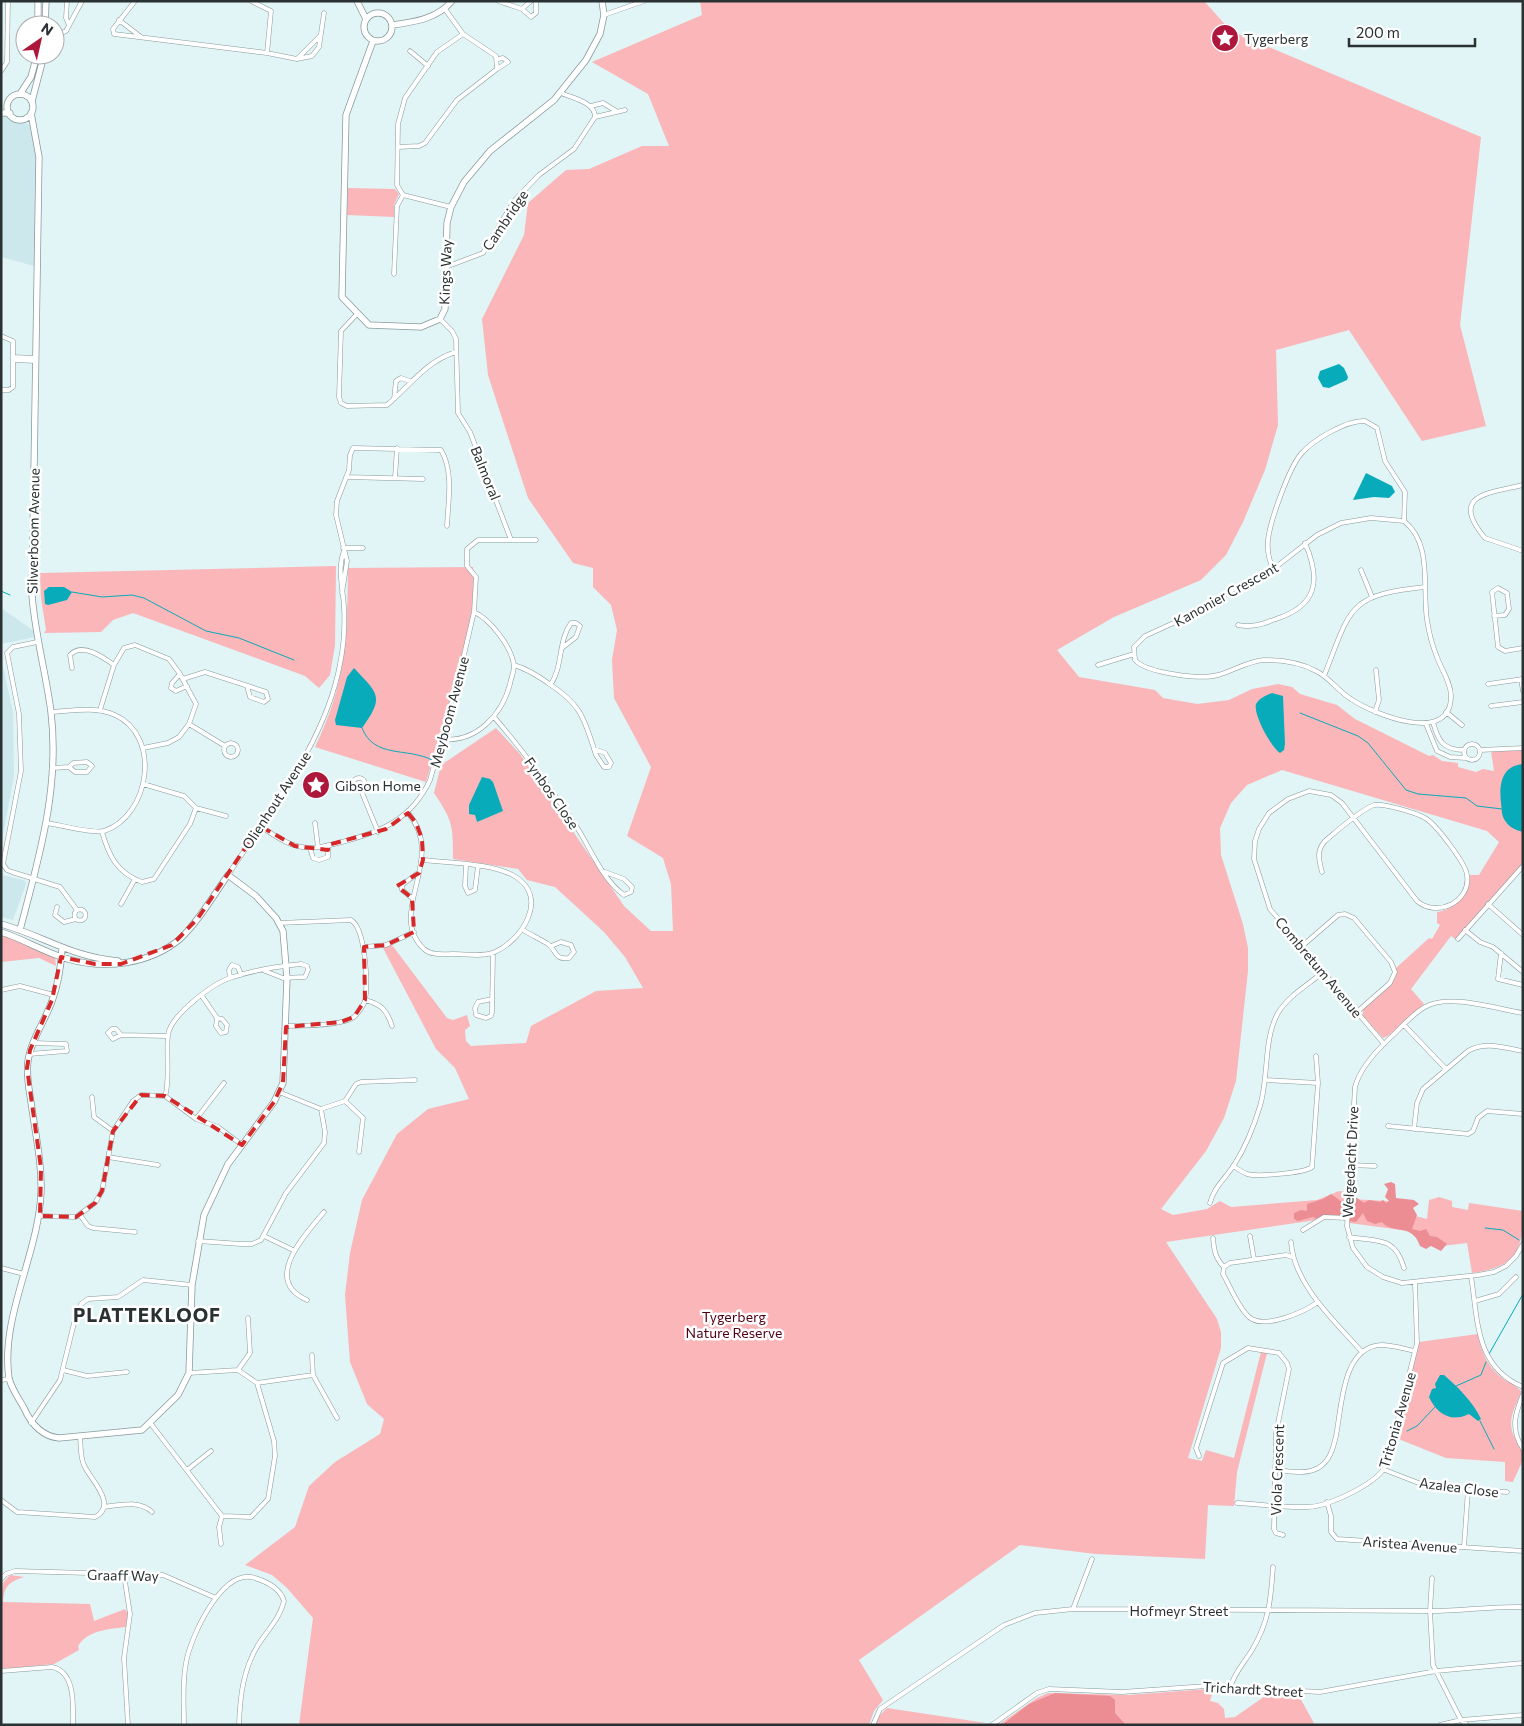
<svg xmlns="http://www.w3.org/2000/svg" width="1524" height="1726" font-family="Commissioner,sans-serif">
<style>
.built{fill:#cde8ec}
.green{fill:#fab6b9}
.forest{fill:#ec8d94}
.water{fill:#08abba}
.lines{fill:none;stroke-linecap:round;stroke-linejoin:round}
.stream{stroke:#08abba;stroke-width:1}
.street-casing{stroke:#88999b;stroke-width:5}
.secondary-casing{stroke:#88999b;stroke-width:7}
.street{stroke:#fff;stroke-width:4}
.secondary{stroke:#fff;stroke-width:5.5}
.marked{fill:none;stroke:#d62828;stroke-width:4;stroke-dasharray:10 6;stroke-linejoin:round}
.labels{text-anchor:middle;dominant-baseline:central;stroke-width:5;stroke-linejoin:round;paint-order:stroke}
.poi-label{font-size:14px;fill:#2a3132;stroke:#fff;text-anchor:start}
.street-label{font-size:14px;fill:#2a3132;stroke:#fff}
.park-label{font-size:14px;fill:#540015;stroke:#fff}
.district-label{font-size:19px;font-weight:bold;letter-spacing:1px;fill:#2a3132;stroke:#fff}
</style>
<rect width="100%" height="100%" fill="#e1f4f6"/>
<path class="built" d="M10 114 33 127 38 143V253L41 268 1 257V115Z
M1 608 34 631 35 637 1 644Z
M2 662 13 712 14 776 1 846Z
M1 875 24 880 26 884 13 920 1 917Z"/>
<path class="green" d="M700 1H1204L1231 31 1481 137 1460 325 1486 426 1422 441 1349 330 1276 350 1278 425 1265 470 1243 522 1226 555 1201 580 1114 617 1057 650 1079 677 1155 690 1163 698 1197 704 1229 700 1252 689 1278 684 1292 687 1300 694 1337 705 1355 719 1429 756 1433 755 1442 761 1458 763V767L1476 772 1483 769 1494 771 1491 751 1523 750V863L1455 939 1451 936 1411 989 1424 1004 1388 1036 1383 1038 1363 1016V1009L1391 984 1396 976V968L1429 938 1432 939 1440 925 1437 923V912C1455 910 1470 893 1470 875H1479L1499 842 1487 831 1282 770 1247 785 1231 803 1220 828 1221 855 1243 924 1248 948V971L1236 1081 1224 1118 1206 1151 1161 1209 1173 1215 1207 1209 1220 1201 1231 1207 1317 1200 1339 1191 1345 1192 1344 1216 1166 1242 1217 1319 1221 1332V1348L1188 1458 1202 1461 1206 1450 1234 1458 1261 1352 1267 1353 1237 1472 1234 1506 1208 1505 1205 1559 1096 1554 1020 1545 859 1660 883 1700 874 1711 869 1725H299L313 1618 287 1588 272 1575 245 1565 295 1527 309 1486 335 1462 380 1434 384 1419 367 1404 350 1362 345 1295 350 1253 362 1200 397 1134 428 1109 469 1099 455 1068 436 1049 383 948 392 945 447 1018 453 1020 467 1015 470 1026 465 1030 466 1041 471 1046 526 1043 531 1026 596 991 643 988 625 957 604 932 555 887 527 880 518 869 453 859C453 826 453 821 434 793L441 765 496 728 520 754 624 906 651 931H673L671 884 663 858 627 836 651 767 614 698 612 660 617 630 611 605 593 587V568L573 563 528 498 488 375 482 319 524 235 528 203 566 170 589 169 642 146H669L648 94 592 62 702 15Z
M348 188 395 189 399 194 394 205V217L347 215Z
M336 566 335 645 330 675 319 688 305 676 133 613 113 620 101 632 44 633 46 630 41 598 40 573Z
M473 567 474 596 467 640 426 782 315 747C347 681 347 639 348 568Z
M1 935 17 940 55 958 56 966 39 958 1 962Z
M1439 1197 1452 1201V1207L1468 1210 1469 1203 1523 1211C1523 1253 1515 1267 1472 1273L1467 1243 1433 1247 1432 1244 1409 1231 1349 1223 1350 1199 1388 1201V1209L1427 1219 1429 1200Z
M1478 1334C1482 1354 1488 1368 1505 1380 1511 1384 1517 1386 1521 1391 1518 1402 1511 1412 1511 1424 1512 1439 1520 1443 1523 1453 1524 1461 1516 1474 1513 1482L1505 1481V1462L1446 1458 1396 1438 1419 1342Z
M10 1575 24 1577C9 1582 4 1586 3 1602L90 1604 94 1621 125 1609 128 1614 126 1627C109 1629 88 1630 78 1646L79 1650 54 1664 1 1669V1596L3 1583Z
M1208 1689 1212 1694 1210 1701 1218 1703 1224 1709 1225 1718 1235 1717 1268 1694 1299 1696 1315 1725H998L1037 1698 1048 1693 1128 1695Z
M887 1708 986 1723 876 1725 879 1716Z"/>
<path class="forest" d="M1391 1182 1395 1184 1396 1198 1414 1200 1419 1204 1413 1208 1417 1215 1412 1229 1420 1231 1426 1229 1430 1236 1437 1237 1447 1244 1441 1251 1431 1246 1426 1249 1420 1246C1412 1222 1392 1235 1382 1222L1375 1224 1367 1221 1363 1213 1356 1222 1349 1221 1350 1198H1357L1364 1203 1369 1200 1380 1202 1383 1200 1386 1203 1389 1201 1385 1197 1388 1189 1384 1184Z
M1331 1194 1345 1204 1343 1218 1327 1219 1321 1217 1317 1219 1313 1217 1298 1221 1294 1219V1213L1301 1210 1307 1211V1204L1323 1199Z
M1055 1693 1110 1696 1115 1700V1713L1126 1725H1002L1029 1704Z"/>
<path class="water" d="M1339 364 1344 368 1348 377 1347 380 1329 388 1323 387 1318 378 1320 371Z
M1366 473 1392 486 1395 492 1389 498 1374 497 1353 500Z
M49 587H64L72 592 67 600 48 605 45 604 44 591Z
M354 668C378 694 385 696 362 728L336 725 335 720 347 677Z
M1272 693 1283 696 1285 744 1284 750 1280 753C1271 747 1253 714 1256 704 1259 698 1267 695 1272 693Z
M1523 764V832C1516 830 1510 828 1506 822 1501 816 1502 810 1501 803 1499 785 1501 766 1523 764Z
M482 777 490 779 493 782 503 811 477 822 475 815 469 814V805Z
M1440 1375H1444C1457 1386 1474 1403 1481 1419L1478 1421 1469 1414C1451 1423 1437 1414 1429 1397L1432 1389 1436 1388 1435 1384Z"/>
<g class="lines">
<path class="stream" d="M1 591 10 595
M72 592 102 597 132 595 144 598 206 631 239 638 294 660
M1300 713 1358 736 1368 743 1406 790 1418 794 1466 798 1477 806 1502 809
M362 728C374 759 407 747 432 760
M1485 1228 1503 1230 1519 1240
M1489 1354 1523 1294
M1456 1386 1481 1375 1486 1362
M1480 1421 1494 1449
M1407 1431 1417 1426 1435 1407"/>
<g class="street-casing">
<path id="street" d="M67 1 66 18 69 25
M135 1 113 29 114 34 267 53 297 59 312 56 319 47 324 13
M251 1 271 11 267 53
M498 1 522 9 531 17 536 13V1
M522 9 531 1
M604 15 644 1
M119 20 141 37
M55 36 66 31 82 1
M410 51 428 66
M297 59 320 36
M497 69 508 62 503 58 498 59
M1 71 7 62 8 1
M591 106 603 103 616 111
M595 117 625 110
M398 147 419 146 425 143 457 100 497 69 496 56 463 34 445 9
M451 207 403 195 397 185 398 124 405 98 437 52 463 34
M446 267 483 253 514 201 539 175 574 149 595 117C595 102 572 98 561 93
M394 274 397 206 403 195
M357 314 341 331 339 397 341 403 347 406 387 405C410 386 426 361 456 352
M440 319 452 331 456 339 458 413 470 432 511 540
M1 336 13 341V387L9 390H1
M13 357 36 358
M13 360 36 361
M394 399 396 381 401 378 410 381
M346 477 423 479
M395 478 397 448
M1523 485C1490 493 1448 494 1485 538L1523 551
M1371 518 1404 521C1433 544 1422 587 1427 620 1429 633 1432 645 1437 657 1441 669 1451 682 1451 696 1451 746 1373 714 1351 699 1338 691 1329 677 1316 671 1301 663 1281 660 1264 660 1248 661 1233 671 1218 675 1201 680 1146 673 1135 660L1134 647 1145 636 1191 615 1234 589 1267 574 1317 535 1341 523Z
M343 548H363
M1274 570C1269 561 1267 550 1268 540 1270 521 1289 468 1301 454 1313 440 1346 420 1365 421L1377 428 1385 461 1405 492 1404 521
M1361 570 1372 597
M342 593 347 561 336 515 337 501 349 470 350 455 353 448 441 450C454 471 448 503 447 526
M1494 616 1505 615 1509 609 1507 593 1498 588 1492 592 1498 647 1505 651 1523 648
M1238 625C1251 628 1263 624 1276 619 1316 606 1322 582 1305 543
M37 642 13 647 7 653 19 714 21 771 3 864 7 870 12 872 60 887 77 910
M514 665C527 669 537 675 548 683 582 705 584 718 596 755L604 767H609L611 763 605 753 594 749
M1098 665 1134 654
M72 668 70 655C82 642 103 657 114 665
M180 674 172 683 171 688 176 691 187 686
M1324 676C1351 608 1347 595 1425 587
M183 679 205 672 266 692 268 699 264 702 250 697 247 686
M1521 679 1523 691
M551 684C563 666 558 641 571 623H576L580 626 576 637 562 648
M1488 684 1523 679
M1491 706 1523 702
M100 710 114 665 124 648 135 645 169 659 180 674 196 704 189 724 179 737 168 743 143 748
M1375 712 1379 700 1376 670
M1446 712 1462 725
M494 717C525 753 552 790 578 829 591 850 603 880 624 895L631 892 632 887 624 879 605 872
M1433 722C1438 741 1443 750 1464 750
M189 724 225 746
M1426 724 1437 751 1450 757 1466 758
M442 739C476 743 502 715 510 684 511 678 514 672 514 666 512 647 490 619 474 612
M224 750a7 7 0 1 1 14 0a7 7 0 1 1-14 0Z
M1464 752a8 8 0 1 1 16 0a8 8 0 1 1-16 0Z
M1480 750 1523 748
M53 768 69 767 73 763 87 762 92 766 87 772H75L69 767
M353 784a6 6 0 1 1 12 0a6 6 0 1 1-12 0Z
M361 790 378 832
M196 808 226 816
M408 813C448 859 385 913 424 949 432 956 444 954 453 954 466 954 484 957 495 952 522 940 549 898 516 877 494 863 449 863 423 860
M47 823C60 825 93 834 104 831 150 816 162 736 115 715 95 706 71 711 51 712
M315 823 318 847
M260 826C271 833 283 843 297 846 312 850 327 846 342 842 381 832 412 819 430 780L460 672 474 612 476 577 467 566V549L478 540H536
M102 832C109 856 117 873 142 882L154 879 190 824 196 808 184 796 143 784
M310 848 313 858 319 860 328 857V845
M466 865 465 886 468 893 475 890 478 866
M1322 872C1319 860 1316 851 1325 841 1337 831 1360 810 1374 805 1383 803 1417 813 1425 818 1436 824 1466 864 1467 875 1471 902 1437 918 1417 901L1342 803 1331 795 1309 791 1288 799 1269 813 1259 829 1255 841 1254 859 1270 909 1384 1044
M228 875C270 811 326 741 340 664 344 645 345 626 344 607 343 588 337 569 344 551
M412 898 402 890V885L418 873
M121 904 135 879
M1488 904 1523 935
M57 907 55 915 64 922 76 919
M74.5 915a5.5 5.5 0 1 1 11 0a5.5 5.5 0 1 1-11 0Z
M279 923 351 920C366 929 368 985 365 1001 363 1006 358 1013 354 1017 342 1026 302 1026 286 1026
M523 930C531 935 540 939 548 944 557 950 553 960 569 958L574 952 571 945 561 942 551 946
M1465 930 1480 942 1493 947 1523 972
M1458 939 1523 866
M364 947 386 945 414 932
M1301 947 1338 915 1345 914 1354 918 1391 962 1395 972 1390 983 1357 1012
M1501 953 1498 979 1523 985
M230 978 229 970 232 965 238 967 241 975
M1 990 20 986 54 995
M202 996 217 1018 222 1019 227 1025 226 1032 221 1033 216 1026 217 1018
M492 999 478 1002 475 1008 476 1015 486 1018 491 1016 492 1012 493 953
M365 1000C381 1004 387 1010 392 1026
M1523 1013C1496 1009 1449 993 1425 1007 1412 1014 1401 1028 1390 1038 1376 1051 1360 1068 1355 1087L1347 1226 1353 1248 1367 1267 1383 1277 1402 1283 1478 1275 1494 1272 1506 1266 1516 1256 1523 1244
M1404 1025 1446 1069
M121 1035 116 1029H112L108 1033 113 1039 121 1035 167 1036
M29 1054 67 1051 66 1044 33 1043
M1266 1080 1318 1083
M165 1096C170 1085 166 1050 168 1035 170 1016 212 984 230 978 250 971 281 966 301 964L307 966 308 970 305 977 283 978 265 971
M92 1097 94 1117 113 1131
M345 1101 356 1084 361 1082 415 1080
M345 1101 363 1118 359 1152
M321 1109 345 1101
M196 1119 224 1083
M1388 1126 1468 1134 1473 1131 1478 1118 1487 1111 1523 1114
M1414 1129 1417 1103 1423 1089 1468 1051C1485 1041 1505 1048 1523 1051
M108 1157 158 1165
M1350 1165 1375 1166
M1233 1166C1238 1169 1242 1172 1247 1174 1257 1177 1305 1173 1312 1167L1318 1083 1316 1056
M1210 1203C1214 1187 1225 1179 1234 1165 1245 1148 1254 1126 1260 1106 1269 1077 1263 1040 1278 1013 1288 996 1308 985 1323 972
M80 1215 88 1226 93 1228 135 1232
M40 1216 76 1217 95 1203 102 1191 113 1131 133 1101 141 1095 165 1096 196 1119 218 1127 242 1145
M1303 1230 1324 1217 1347 1218
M264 1236 293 1250
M1250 1236 1254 1259
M1349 1237C1378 1242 1395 1236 1404 1268
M1213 1238C1214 1250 1215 1258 1224 1267
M198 1241 241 1244H252L261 1240 286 1193 324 1143 325 1132 321 1109 279 1092
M1291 1242C1294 1285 1335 1321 1362 1352
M1292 1257 1286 1255 1230 1263 1224 1267 1223 1274C1230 1286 1238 1307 1249 1317 1264 1330 1304 1312 1318 1302
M1 1268 24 1274
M1471 1276C1478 1320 1475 1367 1523 1387
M307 1300C261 1280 306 1234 324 1212
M1475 1301 1499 1294 1516 1277
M312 1355 313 1375 337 1418
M63 1370 87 1376 127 1372
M238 1370 250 1353 248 1318
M1 1380 9 1379
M257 1383 313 1375
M1523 1394C1515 1414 1510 1429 1523 1449
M31 1423 60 1380 76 1315 81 1304 88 1299 118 1297 143 1280 192 1285
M151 1424 222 1516 251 1517 268 1499 275 1456 274 1441 257 1383 238 1370 189 1373
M1199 1456 1196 1448 1223 1363 1248 1348 1279 1353 1287 1363 1289 1369 1276 1433 1274 1529 1276 1533 1283 1535
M187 1470 211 1451
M1276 1470C1290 1471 1305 1475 1318 1468 1330 1461 1333 1449 1336 1436 1342 1406 1342 1347 1381 1345 1393 1345 1404 1349 1415 1351
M1385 1470 1429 1487 1507 1492
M1 1500 17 1512 95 1517C119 1505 89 1478 84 1465 80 1457 81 1446 80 1437
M1327 1502 1331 1516V1532L1337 1539 1523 1551
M1237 1503C1260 1504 1285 1508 1308 1507 1329 1506 1380 1483 1387 1463L1417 1343 1415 1283
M104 1507C120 1505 139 1500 152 1512
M221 1544 219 1527 222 1516
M1464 1547 1468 1490
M124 1575 130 1614 124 1658 128 1725
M1432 1578 1430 1611 1433 1665 1461 1720 1467 1725
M1 1579 6 1574 15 1571 163 1575 216 1598
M1073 1609 1092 1559
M1 1671 52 1667C76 1672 73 1706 73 1725
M1230 1688C1234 1673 1244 1663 1252 1650 1269 1622 1271 1599 1273 1567
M184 1725C184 1705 182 1683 186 1663 190 1638 222 1567 255 1578 268 1582 280 1588 284 1601 280 1618 267 1631 258 1645 243 1670 240 1696 239 1725
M873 1725 880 1709 1004 1625 1035 1613 1073 1609 1430 1611C1461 1611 1491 1606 1523 1607
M992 1725 1037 1693 1049 1689 1122 1692 1207 1686 1320 1692 1436 1671 1523 1663
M1440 1725 1461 1720 1523 1715"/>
</g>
<g class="secondary-casing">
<path id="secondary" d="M357 1 366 19
M364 27a14 14 0 1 1 28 0a14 14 0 1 1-28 0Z
M38 25V1
M45 25 46 1
M392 25C414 22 437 19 452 1
M373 41 346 115 342 297 369 325 421 327 440 319 445 309 447 223 451 207 464 182 490 151 554 100 586 60 600 34 604 15 602 1
M20 94 31 77 37 55
M7 107a13 13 0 1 1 26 0a13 13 0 1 1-26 0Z
M32 101 44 55
M1 113H10
M1 924C44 936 71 957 118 961
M20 930C39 857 60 788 51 712 46 673 35 635 32 595L39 157 31 113
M1 932C24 939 45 953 68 959 105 970 150 964 180 939 199 921 213 896 228 875L256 896 276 918 283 931 287 979 283 1083 274 1102 228 1164 204 1215 192 1285 189 1373 178 1395 142 1430 59 1438C41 1436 31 1424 24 1408 19 1399 11 1388 9 1378 0 1317 39 1253 41 1192 42 1162 35 1132 31 1102 29 1089 26 1074 28 1061 31 1040 45 1021 52 1001 58 985 61 966 62 949"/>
</g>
<use href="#street" class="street"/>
<use href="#secondary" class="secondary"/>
</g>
<path class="marked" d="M408 813 416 823 422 839 423 860 419 873 397 886 412 898 414 932 386 945 364 947 365 1000 354 1017 341 1022 286 1027 283 1083 274 1102 242 1145 165 1096 141 1095 113 1131 102 1191 95 1203 76 1217 40 1216 41 1168 27 1068 30 1050 52 1000 61 957 95 964H121L172 945 198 918 260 826 295 846 328 850V845L386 829Z"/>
<defs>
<g id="sight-disc" transform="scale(1.4375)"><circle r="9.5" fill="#ac173b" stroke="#fff"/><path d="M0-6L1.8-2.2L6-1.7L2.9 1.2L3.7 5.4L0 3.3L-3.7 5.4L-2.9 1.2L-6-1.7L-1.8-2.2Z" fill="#fff"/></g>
</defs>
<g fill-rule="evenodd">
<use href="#sight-disc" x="1225" y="38"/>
<use href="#sight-disc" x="316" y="785"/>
</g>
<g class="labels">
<g class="poi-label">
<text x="1244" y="38">Tygerberg</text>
<text x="335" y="785">Gibson Home</text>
</g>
<g class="street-label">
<text transform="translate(505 220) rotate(-56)">Cambridge</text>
<text transform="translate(445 272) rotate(-88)">Kings Way</text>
<text transform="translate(486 473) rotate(68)">Balmoral</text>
<text transform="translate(33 531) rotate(-89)">Silwerboom Avenue</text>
<text transform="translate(1226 594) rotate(-29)">Kanonier Crescent</text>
<text transform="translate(449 712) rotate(-75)">Meyboom Avenue</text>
<text transform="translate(552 793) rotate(55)">Fynbos Close</text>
<text transform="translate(276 800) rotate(-57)">Olienhout Avenue</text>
<text transform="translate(1319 967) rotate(50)">Combretum Avenue</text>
<text transform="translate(1350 1162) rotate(-87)">Welgedacht Drive</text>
<text transform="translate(1397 1420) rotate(-74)">Tritonia Avenue</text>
<text transform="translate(1277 1470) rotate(-88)">Viola Crescent</text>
<text transform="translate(1459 1487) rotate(7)">Azalea Close</text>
<text transform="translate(1410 1544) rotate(4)">Aristea Avenue</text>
<text transform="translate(123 1575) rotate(1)">Graaff Way</text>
<text x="1179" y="1610">Hofmeyr Street</text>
<text transform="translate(1253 1689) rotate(3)">Trichardt Street</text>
</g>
<g class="park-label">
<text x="734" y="1316">Tygerberg<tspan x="734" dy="16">Nature Reserve</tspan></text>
</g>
<g class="district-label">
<text x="147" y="1314">PLATTEKLOOF</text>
</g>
</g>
<rect width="1524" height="1726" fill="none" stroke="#2a3132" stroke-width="5"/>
<g transform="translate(40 40) rotate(34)"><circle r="24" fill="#ffffff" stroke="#aaadad"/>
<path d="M0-4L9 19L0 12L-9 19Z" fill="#ac173b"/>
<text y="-8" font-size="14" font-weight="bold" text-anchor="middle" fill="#2a3132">N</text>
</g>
<path d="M1349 38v8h126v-8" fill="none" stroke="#2a3132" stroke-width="2.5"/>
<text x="1356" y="38" font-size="15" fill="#2a3132" stroke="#ffffff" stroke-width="4" paint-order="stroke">200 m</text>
</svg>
